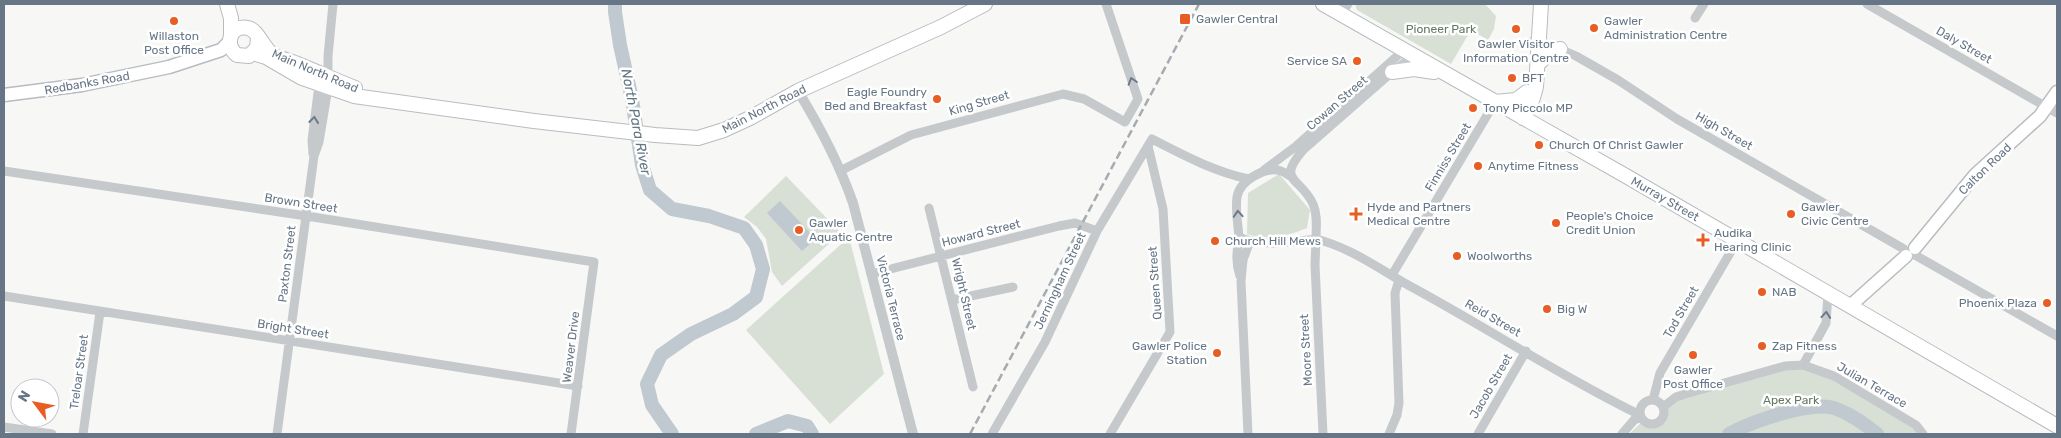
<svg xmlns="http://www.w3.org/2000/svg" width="2061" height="438" font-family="Rubik,sans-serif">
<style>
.green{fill:#d8dfd5}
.water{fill:#c0c9cf}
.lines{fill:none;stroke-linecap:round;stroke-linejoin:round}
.river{stroke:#c0c9cf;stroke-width:14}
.secondary-casing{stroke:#b7bcc1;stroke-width:15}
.primary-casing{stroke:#b8bcc0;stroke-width:16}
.minor{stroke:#c5c9cc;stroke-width:9}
.tertiary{stroke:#c5c9cc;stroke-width:10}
.secondary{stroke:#fff;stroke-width:12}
.primary{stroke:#fff;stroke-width:14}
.rail{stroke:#a5abb1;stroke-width:2.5;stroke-dasharray:8 4;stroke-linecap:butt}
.oneway{stroke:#6b7a8a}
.poi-dot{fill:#e85d24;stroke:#fff;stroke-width:2}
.labels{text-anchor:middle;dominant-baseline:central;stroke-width:5;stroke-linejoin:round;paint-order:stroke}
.poi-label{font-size:12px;fill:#667686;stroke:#fff;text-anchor:start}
.park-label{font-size:12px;fill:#647861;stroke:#fff}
.street-label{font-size:12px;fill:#667686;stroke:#fff}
.water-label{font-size:14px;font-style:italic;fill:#627783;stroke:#fff}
</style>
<rect width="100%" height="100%" fill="#f7f8f5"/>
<path class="green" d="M1355 4H1485L1496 16 1494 29 1488 40 1471 30 1451 64 1357 10Z
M1279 174 1310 210 1307 228C1288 236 1267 241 1247 234L1248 193Z
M786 176 841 233 782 286 772 272 766 239 757 227 744 217Z
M849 237 884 374 830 424 746 330Z
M1785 366 1820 370 1923 434H1629L1641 423 1652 425 1659 422 1663 419 1664 409 1676 397Z"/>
<path class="water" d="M780 201 816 239 802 251 767 213Z"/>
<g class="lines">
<path class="river" d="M615 4V12L620 45 632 99 642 165 650 190 672 209 709 216 744 228 756 245 763 269 756 297 733 314 691 334 661 355 647 384 652 405 672 434
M756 434 788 421 807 426 812 434
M1729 434C1750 422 1810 401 1834 408 1851 414 1863 423 1877 434"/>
<g class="secondary-casing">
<path id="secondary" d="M4 95 82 85 169 67 221 50 229 42
M1915 248 1975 175 2040 116 2057 92
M1850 306 1906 256"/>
</g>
<g class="primary-casing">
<path id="primary" d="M227 4 231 18V35
M1323 4 1626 176 2057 426
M258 38 257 48 249 56 237 55C224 45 230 24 248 28 258 30 263 48 273 55 280 59 288 60 295 63 315 71 335 80 355 88
M253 53 266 57 302 78 354 96 534 121 655 135 698 138 724 130 750 118 798 91 941 27 985 4
M1538 64 1551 51 1560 49
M1392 72 1414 69 1434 72
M1495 102 1516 100 1527 92
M1523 118 1533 98 1536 87 1541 4"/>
</g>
<path class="minor" d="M1867 4 2057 113
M1341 14 1348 4
M1695 18 1704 4
M1530 42 1551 45 1576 56 1618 80 1677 119 1904 249
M328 77V56L333 4
M313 154 312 140 319 85
M842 170 911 135 1063 94 1084 99 1125 122 1138 99 1106 4
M1264 170 1295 147 1404 50
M4 171 313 217 594 262 571 434
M1292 177C1288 175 1285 172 1281 171 1266 166 1240 180 1237 197 1235 209 1238 224 1239 237 1261 247 1292 242 1316 239 1316 228 1318 215 1313 204 1301 177 1275 182 1304 149L1392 72 1413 56
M929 208 973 387
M1239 237C1237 252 1235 261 1240 276
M1915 255 2057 336
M871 274 1059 226 1075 223 1097 231
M1392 275 1495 102
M4 296 578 386
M952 300 1013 287
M1803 365 1826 323 1828 294
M1640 412a12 12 0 1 1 24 0a12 12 0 1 1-24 0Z
M1653 400 1660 373 1737 241
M1663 407 1676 397 1685 394 1785 366 1803 365 1834 376 1916 425 1923 434
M4 427 52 434
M83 434 100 312
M277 434 314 156 319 142 328 88
M992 434 1045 342 1097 231 1152 139C1183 155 1215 172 1249 179
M1110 434 1170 332 1163 209 1148 146
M1248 434 1241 281 1243 260 1250 241
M1323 434 1315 265 1316 239C1349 247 1378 268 1408 285 1486 327 1560 376 1640 415
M1389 434 1397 415 1399 403 1395 293 1399 280
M1478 434 1526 351
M1622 434 1634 420 1641 417"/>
<path class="tertiary" d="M798 91C820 127 839 163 853 203L913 434"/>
<use href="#secondary" class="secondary"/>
<use href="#primary" class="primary"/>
<path class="rail" d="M970 434 1199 4"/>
</g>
<defs><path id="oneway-chevron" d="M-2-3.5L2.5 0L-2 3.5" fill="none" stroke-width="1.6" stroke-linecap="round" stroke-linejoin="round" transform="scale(1.25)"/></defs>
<g class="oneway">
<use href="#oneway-chevron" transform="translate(1132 81) rotate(-108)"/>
<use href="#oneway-chevron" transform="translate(314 120) rotate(-83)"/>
<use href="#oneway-chevron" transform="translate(1238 214) rotate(-94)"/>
<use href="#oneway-chevron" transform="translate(1826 315) rotate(-85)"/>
</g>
<g class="poi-dot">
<rect x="1179" y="13" width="12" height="12" rx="2.5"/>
<circle cx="174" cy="21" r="5"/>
<circle cx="1594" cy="28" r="5"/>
<circle cx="1516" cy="29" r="5"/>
<circle cx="1357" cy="61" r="5"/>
<circle cx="1512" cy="78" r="5"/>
<circle cx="937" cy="99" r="5"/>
<circle cx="1473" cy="108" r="5"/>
<circle cx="1539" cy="145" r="5"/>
<circle cx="1478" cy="166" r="5"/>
<path d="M1353.5 206.5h5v5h5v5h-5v5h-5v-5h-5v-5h5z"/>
<circle cx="1791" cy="214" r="5"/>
<circle cx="1556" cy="223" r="5"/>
<circle cx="799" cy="230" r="5"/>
<path d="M1700.5 232.5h5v5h5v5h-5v5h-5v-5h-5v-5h5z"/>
<circle cx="1215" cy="241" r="5"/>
<circle cx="1457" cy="256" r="5"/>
<circle cx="1762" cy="292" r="5"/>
<circle cx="2047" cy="303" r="5"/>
<circle cx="1547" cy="309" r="5"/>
<circle cx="1762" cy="346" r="5"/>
<circle cx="1217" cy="353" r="5"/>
<circle cx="1693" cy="355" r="5"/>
</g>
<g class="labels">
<g class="poi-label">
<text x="1196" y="19">Gawler Central</text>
<text x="1604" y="21">Gawler<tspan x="1604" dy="14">Administration Centre</tspan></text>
<text x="174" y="36" text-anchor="middle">Willaston<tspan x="174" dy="14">Post Office</tspan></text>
<text x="1516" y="44" text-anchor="middle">Gawler Visitor<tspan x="1516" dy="14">Information Centre</tspan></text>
<text x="1347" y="61" text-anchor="end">Service SA</text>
<text x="1522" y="78">BFT</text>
<text x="927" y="92" text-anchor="end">Eagle Foundry<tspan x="927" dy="14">Bed and Breakfast</tspan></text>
<text x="1483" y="108">Tony Piccolo MP</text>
<text x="1549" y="145">Church Of Christ Gawler</text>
<text x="1488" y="166">Anytime Fitness</text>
<text x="1367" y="207">Hyde and Partners<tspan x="1367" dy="14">Medical Centre</tspan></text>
<text x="1801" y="207">Gawler<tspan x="1801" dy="14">Civic Centre</tspan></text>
<text x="1566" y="216">People's Choice<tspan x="1566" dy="14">Credit Union</tspan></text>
<text x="809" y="223">Gawler<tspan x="809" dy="14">Aquatic Centre</tspan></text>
<text x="1714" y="233">Audika<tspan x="1714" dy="14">Hearing Clinic</tspan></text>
<text x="1225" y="241">Church Hill Mews</text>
<text x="1467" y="256">Woolworths</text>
<text x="1772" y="292">NAB</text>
<text x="2037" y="303" text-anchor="end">Phoenix Plaza</text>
<text x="1557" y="309">Big W</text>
<text x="1207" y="346" text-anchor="end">Gawler Police<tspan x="1207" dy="14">Station</tspan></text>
<text x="1772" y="346">Zap Fitness</text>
<text x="1693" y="370" text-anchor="middle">Gawler<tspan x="1693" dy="14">Post Office</tspan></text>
</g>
<g class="park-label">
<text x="1441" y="29">Pioneer Park</text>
<text x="1791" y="400">Apex Park</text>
</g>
<g class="street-label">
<text transform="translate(1964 45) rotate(30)">Daly Street</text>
<text transform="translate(315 71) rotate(23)">Main North Road</text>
<text transform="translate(87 83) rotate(-10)">Redbanks Road</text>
<text transform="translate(979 103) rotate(-16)">King Street</text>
<text transform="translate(1337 103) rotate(-41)">Cowan Street</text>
<text transform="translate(764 109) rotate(-27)">Main North Road</text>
<text transform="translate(1724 131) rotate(30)">High Street</text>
<text transform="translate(1448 157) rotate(-59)">Finniss Street</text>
<text transform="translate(1985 169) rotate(-44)">Calton Road</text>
<text transform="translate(1665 199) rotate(30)">Murray Street</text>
<text transform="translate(301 203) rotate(9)">Brown Street</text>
<text transform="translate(981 233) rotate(-14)">Howard Street</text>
<text transform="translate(287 264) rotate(-83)">Paxton Street</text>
<text transform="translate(1060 281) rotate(-65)">Jerningham Street</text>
<text transform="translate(1155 283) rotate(-94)">Queen Street</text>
<text transform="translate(964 294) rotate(77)">Wright Street</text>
<text transform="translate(891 298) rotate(76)">Victoria Terrace</text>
<text transform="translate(1681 312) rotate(-60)">Tod Street</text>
<text transform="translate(1493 318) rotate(30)">Reid Street</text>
<text transform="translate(293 329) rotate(9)">Bright Street</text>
<text transform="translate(571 347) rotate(-83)">Weaver Drive</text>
<text transform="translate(1306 350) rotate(-93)">Moore Street</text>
<text transform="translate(79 372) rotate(-82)">Treloar Street</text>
<text transform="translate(1872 385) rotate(30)">Julian Terrace</text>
<text transform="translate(1491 386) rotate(-60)">Jacob Street</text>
</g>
<g class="water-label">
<text transform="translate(636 122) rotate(79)">North Para River</text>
</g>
</g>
<rect width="2061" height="438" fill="none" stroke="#667686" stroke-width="10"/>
<g transform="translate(35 403) rotate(302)"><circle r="24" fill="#ffffff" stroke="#c2c8cf"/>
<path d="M0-4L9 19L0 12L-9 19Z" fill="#e85d24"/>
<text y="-8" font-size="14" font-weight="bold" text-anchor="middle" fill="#667686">N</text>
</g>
</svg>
